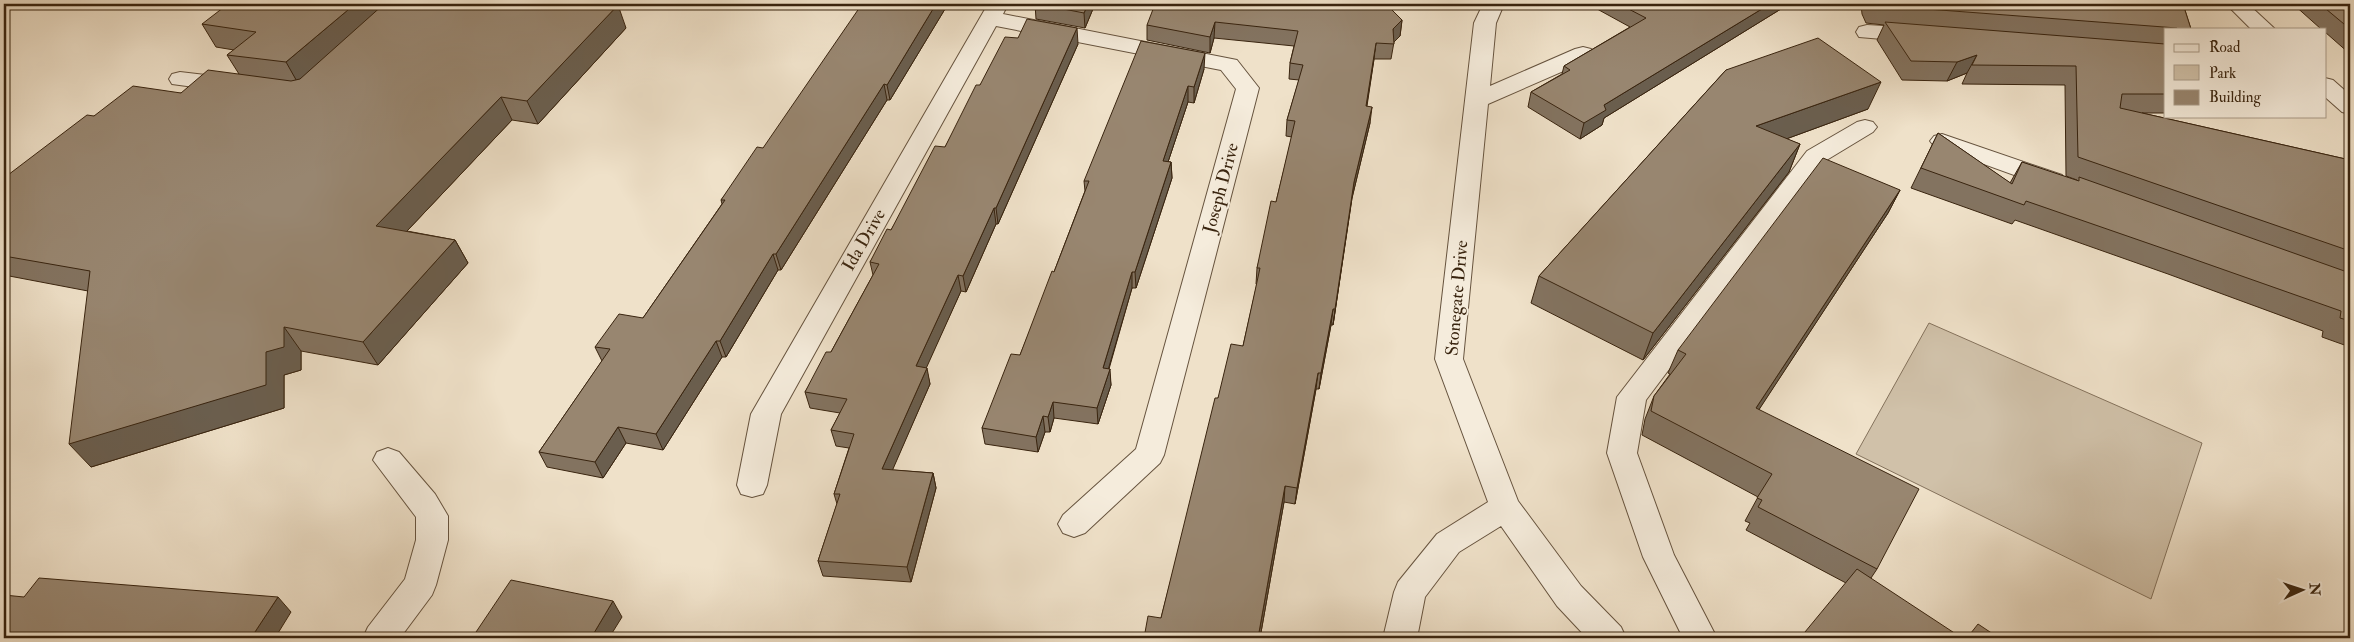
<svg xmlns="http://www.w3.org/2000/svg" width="2354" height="642" font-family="'IM FELL Double Pica',serif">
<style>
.green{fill:#d0c1a9;stroke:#84725c}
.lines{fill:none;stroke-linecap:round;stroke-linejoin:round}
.minor-casing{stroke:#66533e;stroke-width:2}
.minor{fill:#f5ecdc;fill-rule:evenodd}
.wall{fill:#837360;stroke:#39240f}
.shaded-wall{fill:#6a5e4e;stroke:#39240f}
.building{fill:#988670;stroke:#39240f}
.labels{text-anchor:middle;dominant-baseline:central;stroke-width:4;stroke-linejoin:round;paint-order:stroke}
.street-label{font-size:18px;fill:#39240f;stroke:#f5ecdc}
</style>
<rect width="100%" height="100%" fill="#efe1c9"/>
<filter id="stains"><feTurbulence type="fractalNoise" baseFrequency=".004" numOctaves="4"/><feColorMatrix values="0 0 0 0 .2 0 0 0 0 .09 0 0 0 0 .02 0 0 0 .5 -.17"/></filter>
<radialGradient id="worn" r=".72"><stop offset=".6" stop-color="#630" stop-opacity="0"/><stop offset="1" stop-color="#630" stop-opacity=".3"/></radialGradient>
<path class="green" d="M1929 323 2202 443 2151 599 1856 454Z"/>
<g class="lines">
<g class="minor-casing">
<path id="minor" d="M988 4H1008L1003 14 1237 60 1259 88 1164 455 1160 463 1085 533 1074 537 1063 533 1058 524 1063 515 1136 449 1236 89 1221 70 996 26 781 414 767 485 763 494 752 497 741 494 737 485 751 414Z
M1483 4H1504L1496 23 1490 86 1575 49 1583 47 1591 49 1594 54 1591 59 1488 104 1463 359 1518 501 1581 586 1621 627 1626 638H1587L1557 606 1501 526 1459 552 1425 597 1417 638H1383L1394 592 1398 582 1437 534 1488 502 1435 359 1474 23Z
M2226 4H2248L2275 29H2251Z
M1867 25 1918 28 1926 30 1929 35 1926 40 1918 42 1859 37 1856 32 1859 27Z
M180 72 231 78 239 80 242 85 239 90 231 92 172 84 169 79 172 74Z
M2325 78 2333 80 2350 95V114L2342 112 2325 97Z
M1865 120 1873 122 1877 127 1873 132 1825 161 1646 400 1637 453 1674 555 1717 638H1683L1643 557 1607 453 1617 397 1807 151 1857 122Z
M1942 134 2062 175 2065 181 2062 187 2053 189 1934 146 1930 141 1934 136Z
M388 448 399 452 435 494 448 516V540L436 585 432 595 400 638H363L368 627 405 579 416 540V517L373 460 377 452Z"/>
</g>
<use href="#minor" class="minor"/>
</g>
<path class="wall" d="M948 4 890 100H887L781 270H778L726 357H722L663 450 626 443 603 478 547 467 539 452 602 361 595 347 643 318 722 204 721 200 763 148Z
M1035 4H1095L1085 28 1036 19Z
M1588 4H1789L1604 118 1602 125 1580 139 1528 107 1531 92 1562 74 1564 66 1630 27Z
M1861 4H2183L2191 29H2165V113H2142L2350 160V347L2322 337 2323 331 2168 274 2015 220 2012 224 1911 188 1938 133 2010 183 2022 162 2077 181V180L2066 176 2065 85 1962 84 1967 73 1947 81 1902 80 1877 40 1884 25 1866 23 1862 14Z
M2293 4H2350V54L2325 32V29H2321Z
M1391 9 1402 20 1400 36 1394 42 1391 59H1374L1367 106 1370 123 1352 198 1333 325H1331L1319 389H1316L1295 504 1284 502 1260 638H1144L1161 618 1218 398 1243 346 1257 284H1256L1257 268 1276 202 1292 137 1286 136 1287 120 1299 80 1289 79 1290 63 1294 46 1214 38 1210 53 1147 40V25Z
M202 24 626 28 538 124 512 120 407 231 455 240 468 263 378 365 301 351V370L284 375V408L91 467 88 291 4 275V178L94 116 181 93 239 74 227 55 234 50 216 47Z
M1018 38 1078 44 998 224H996L966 292 961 291 926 367 930 384 892 470 933 473 936 488 911 582 823 576 818 561 837 504 834 494 849 448 836 446 831 430 840 413 810 408 805 392 831 352 873 275 870 262 945 147 980 85Z
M1204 69 1194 103 1188 102 1168 162H1171L1172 178 1136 288H1132L1109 369 1111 385 1098 424 1054 418 1050 432H1045L1038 452 985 444 982 428 1020 355 1054 272 1085 191 1084 181Z
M1726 70 1868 109 1786 139 1800 144 1789 172 1643 360 1531 303 1539 276Z
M1900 190 1888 213 1759 409 1877 569 1871 578 1846 583 1746 530 1750 523 1745 521 1758 497 1642 435 1645 419 1654 396 1670 374 1668 373 1678 350Z"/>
<path class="shaded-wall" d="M355 4H392L299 85 286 62Z
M936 4H948L890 100 887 85Z
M1088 4H1095L1085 28 1084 13Z
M1770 4H1789L1604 118 1602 125 1580 139 1584 123 1604 105Z
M618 5 626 28 538 124 527 101Z
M1402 20 1400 36 1392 44 1393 29Z
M1215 22 1214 38 1210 53V37Z
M1077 28 1078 44 998 224 996 208Z
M1376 43 1374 59 1364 122 1366 106Z
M1205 53 1204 69 1194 103V87Z
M1977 55 1967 73 1947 81 1957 62Z
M1881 82 1868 109 1745 154 1756 126Z
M884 84 887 100 781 270 776 254Z
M1188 86V102L1163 177V161Z
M501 97 512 120 389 250 376 226Z
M1372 107 1370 123 1352 198 1333 325 1354 182Z
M1800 144 1789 172 1643 360 1653 333Z
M1171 162 1172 178 1136 288 1135 272Z
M1900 190 1888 213 1745 431 1756 408Z
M994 208 996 224 966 292 963 276Z
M455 240 468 263 378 365 363 342Z
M773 254 778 270 726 357 720 341Z
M1132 272V288L1104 384 1103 368Z
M958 275 961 291 920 382 916 366Z
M1333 309 1331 325 1319 389 1321 373Z
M284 327 301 351V370L284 375V408L91 467 69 444 266 352Z
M716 341 722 357 663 450 656 434Z
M927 368 930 384 886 485 882 469Z
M1110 369 1111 385 1098 424 1097 408Z
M1318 373 1316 389 1295 504 1297 488Z
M1053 402 1054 418 1050 432 1048 417Z
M1043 416 1045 432 1038 452 1036 437Z
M618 427 626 443 603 478 595 462Z
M933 473 936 488 911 582 907 567Z
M1285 486 1284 502 1260 638H1258Z
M278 597 291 612 275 638H251Z
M613 601 622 617 609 638H591Z"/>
<path class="building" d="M228 4H355L286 62 227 55 256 32 202 24Z
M384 4H608L618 5 527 101 501 97 376 226 455 240 363 342 284 327V347L266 352V385L69 444 90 271 4 256V178L87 115 94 116 133 86 181 93 208 70 291 81 300 79Z
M862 4H936L887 85 884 84 776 254H773L720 341H716L656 434 618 427 595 462 539 452 610 349 595 347 619 314 643 318 725 200H721L757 147 763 148Z
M1038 4H1088L1084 13Z
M1155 4H1390L1391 9 1402 20 1393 29 1394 44 1376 43 1366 106 1372 107 1354 182 1335 309H1333L1321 373H1318L1297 488 1285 486 1258 638H1144L1148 616 1161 618 1215 398H1218L1231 344 1243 346 1260 268H1257L1271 201 1276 202 1295 121 1287 120 1303 65 1290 63 1298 31 1215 22 1210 37 1147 25Z
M1619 4H1770L1604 105 1606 110 1584 123 1531 92 1570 70 1564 66 1646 18Z
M1874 4H2183L2191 29H2178L2177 28 1874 5Z
M2320 4H2350V29Z
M1027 19 1077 28 996 208H994L963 276 958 275 916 366 927 368 882 469 933 473 907 567 818 561 840 494H834L854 434 831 430 847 399 805 392 826 352H831L879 264 870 262 887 229 891 230 935 146 945 147 976 85H980L1005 37 1018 38Z
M1885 22 2165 44V94H2122L2120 108 2350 160V251L2078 157 2076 66 1972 65 1977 55 1957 62 1911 61Z
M1818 38 1881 82 1756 126 1800 144 1653 333 1539 276 1726 70Z
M1141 41 1205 53 1194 87 1188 86 1163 161 1171 162 1135 272H1132L1103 368 1110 369 1097 408 1053 402 1048 417 1043 416 1036 437 982 428 1011 354 1020 355 1052 271 1054 272 1089 181H1084Z
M1938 133 2012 184 2022 162 2079 181V177L2350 273V321L2340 318 2341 311 2182 255 2026 201 2024 205 1921 168Z
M1823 158 1900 190 1756 408 1919 489 1877 569 1758 507 1762 500 1757 498 1772 474 1651 411 1654 396 1686 354 1678 350Z
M1857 569 1962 638H1800Z
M39 578 278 597 251 638H4V595L24 597Z
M511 580 613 601 591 638H472Z
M1978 624 1999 638H1967Z"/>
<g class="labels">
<g class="street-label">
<text transform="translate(1221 188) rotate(-75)">Joseph Drive</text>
<text transform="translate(864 240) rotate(-60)">Ida Drive</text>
<text transform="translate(1457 298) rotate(-85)">Stonegate Drive</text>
</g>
</g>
<rect width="2354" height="642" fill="none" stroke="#efe1c9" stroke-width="20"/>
<rect x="5" y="5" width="2344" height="632" fill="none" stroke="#39240f" stroke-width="2.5"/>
<rect x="10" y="10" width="2334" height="622" fill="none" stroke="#39240f"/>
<rect x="2164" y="28" width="162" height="90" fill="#f5ecdc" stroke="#aa9c8a"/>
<rect x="2174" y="44" width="25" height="8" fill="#f5ecdc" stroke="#aa9c8a"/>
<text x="2209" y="52" font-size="15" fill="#39240f">Road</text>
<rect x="2174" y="65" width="25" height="15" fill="#d0c1a9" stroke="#aa9c8a"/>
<text x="2209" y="78" font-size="15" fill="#39240f">Park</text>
<rect x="2174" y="90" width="25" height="15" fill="#988670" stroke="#aa9c8a"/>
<text x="2209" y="102" font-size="15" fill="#39240f">Building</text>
<g transform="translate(2302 590) rotate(87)" stroke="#f5ecdc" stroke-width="4" paint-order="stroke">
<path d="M0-4L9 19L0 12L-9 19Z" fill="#39240f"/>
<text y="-8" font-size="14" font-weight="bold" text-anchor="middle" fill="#39240f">N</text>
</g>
<rect width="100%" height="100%" filter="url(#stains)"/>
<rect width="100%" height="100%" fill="url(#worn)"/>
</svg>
